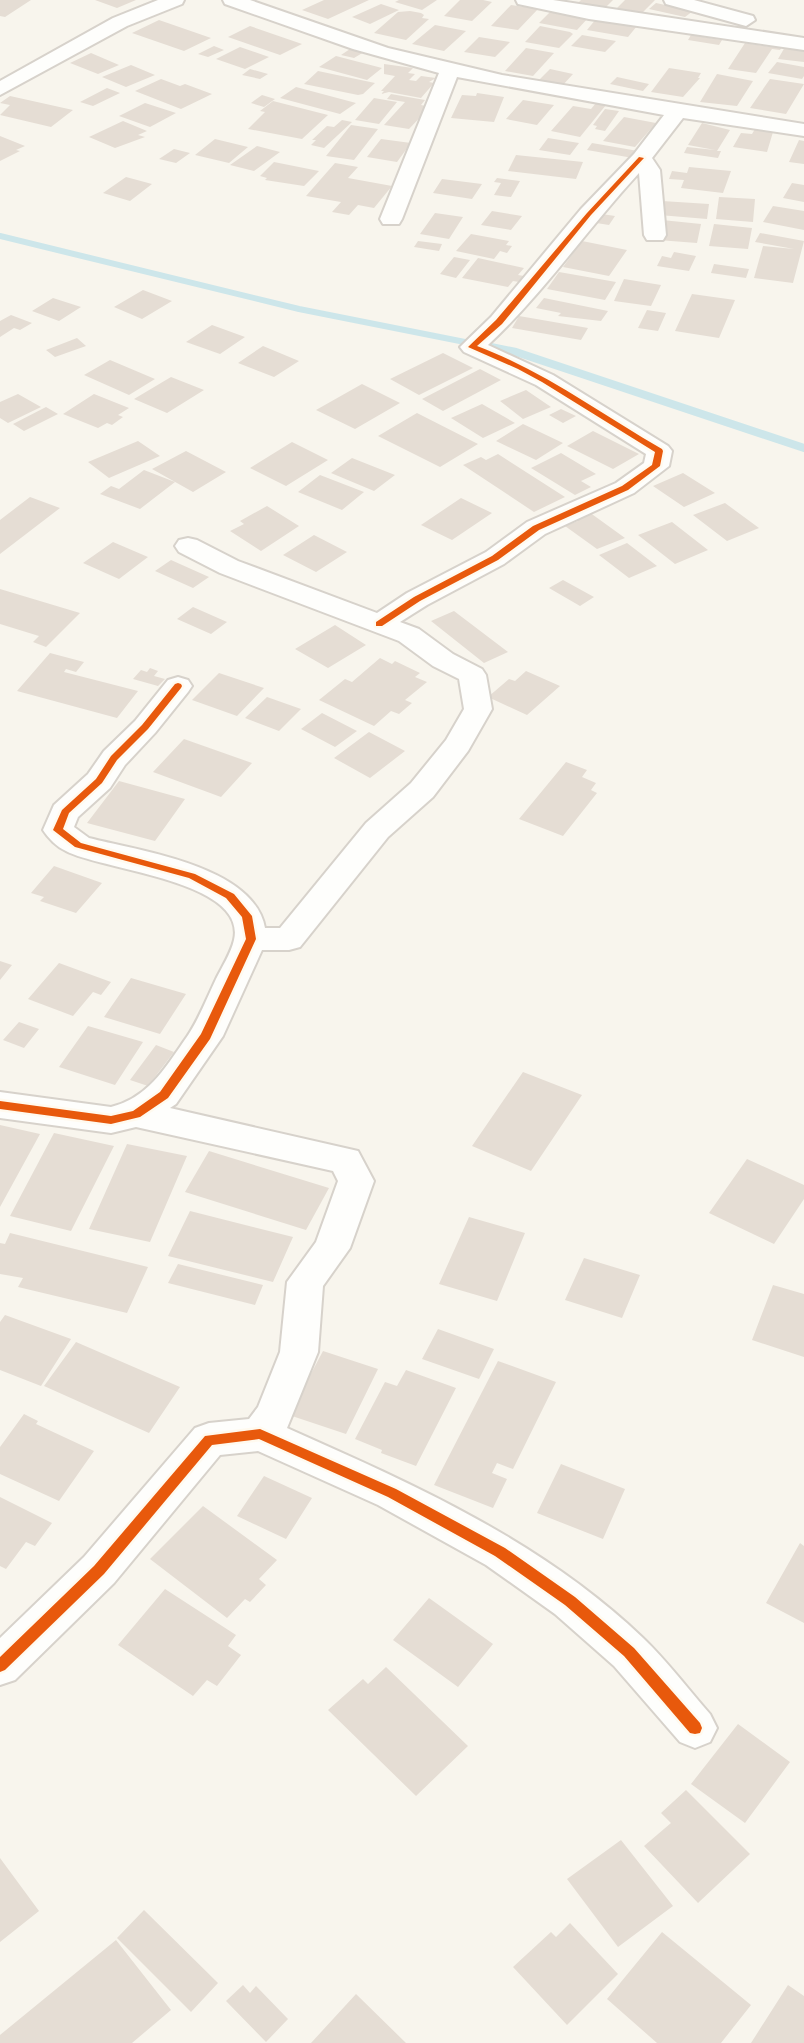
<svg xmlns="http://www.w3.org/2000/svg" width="804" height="2043" font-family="Manrope,sans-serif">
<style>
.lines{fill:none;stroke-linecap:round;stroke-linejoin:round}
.stream-far1{stroke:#cde6ea;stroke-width:6}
.stream{stroke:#cde6ea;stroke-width:8}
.building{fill:#e5ddd4}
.minor-casing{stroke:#d7d2cb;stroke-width:4}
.minor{fill:#fefefc;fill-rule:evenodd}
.cycleway-casing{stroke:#fffaef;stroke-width:5}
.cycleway{fill:#e8590c;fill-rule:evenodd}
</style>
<rect width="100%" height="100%" fill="#f8f5ed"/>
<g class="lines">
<path class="stream-far1" d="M0 236 299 309 495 348"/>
<path class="stream" d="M486 346 516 352 804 448"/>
</g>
<path class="building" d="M0 0H31L5 17 0 16Z
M95 0H136L117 8Z
M324 0H369L328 19 302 10Z
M399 0H437L422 10 395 2Z
M460 0H483L492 2 472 21 444 16Z
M581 0H613L605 8 579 2Z
M625 0H655L641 14 616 9Z
M656 3 693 11 685 17 649 9Z
M381 4 399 10 370 24 352 17Z
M511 5 538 9 518 30 491 26Z
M552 10 588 18 577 30 539 23Z
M410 11 421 13 424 15 422 18 429 19 406 40 374 33 398 12Z
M596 19 637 26 628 37 587 30Z
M159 20 211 38 184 51 132 33Z
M435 25 466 31 444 51 412 44Z
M250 26 302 44 280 55 228 37Z
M540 26 570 32 573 34 559 48 525 42Z
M582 35 616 41 605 52 571 46Z
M691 35 722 40 719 45 688 40Z
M479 37 510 42 495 57 464 52Z
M774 42 784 44 780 50 772 49 756 73 728 69 745 43 771 47Z
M214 46 224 50 208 57 198 54Z
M240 47 269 57 245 69 216 59Z
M785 47 804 50V62L778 59Z
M526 48 554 53 533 76 505 71Z
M350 49 364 52 354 58 341 55Z
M91 53 119 65 98 74 70 63Z
M336 56 382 68 367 80 319 67Z
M777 62 804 67V76L802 79 768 73Z
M384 64 413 68 408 73 415 74 409 80 416 81 421 76 436 78 429 82 434 83 421 98 389 92 381 94 384 91H381L395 76 384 74Z
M131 65 155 75 126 87 102 77Z
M669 68 701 73 698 78H700L683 97 651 92Z
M250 69 268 74 260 79 242 75Z
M550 69 573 74 562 86 538 81Z
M318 71 375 83 363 94 358 95 304 84Z
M717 74 753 81 737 106 700 102Z
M617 77 649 84 643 91 610 84Z
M161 79 180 86 185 84 212 94 181 109 135 91Z
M770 79 804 84 786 114 750 108Z
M296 87 356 103 340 114 280 98Z
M107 88 120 93 93 106 80 102Z
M477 93 504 97 494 122 451 118 462 95 476 96Z
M391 94 425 100 421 105 430 107 409 129 384 125 405 102 387 99Z
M262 95 275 99 264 107 251 103Z
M10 96 73 110 51 127 0 115 10 105 0 103Z
M374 98 397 102 379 124 355 120Z
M523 100 554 105 537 125 506 119Z
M273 101 328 115 302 139 248 129 265 112 260 111Z
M145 103 176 113 150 127 119 116Z
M596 103 606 105 580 137 551 131 573 106 591 109Z
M605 109 619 111 605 131 595 129 597 126 593 125Z
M624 117 656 123 635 147 603 141Z
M342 120 352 122 324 148 311 145 316 140H312L327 126 334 127Z
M123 121 147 131 138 135 145 137 115 148 89 137Z
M702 123 730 130 717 151H721L718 158 684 153 687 147 715 150 688 145Z
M351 125 378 129 354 160 326 156Z
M755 129 773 132 767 152 733 147 741 133 752 134Z
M0 136 25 146 16 150 20 151 0 161Z
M548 138 579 143 570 155 539 150Z
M215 139 248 147 229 163 195 155Z
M381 139 411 143 397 162 367 157Z
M799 140 804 141V164L789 162Z
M592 143 638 151 633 158 587 150Z
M257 146 280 152 254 171 230 165Z
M174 149 190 153 176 163 159 159Z
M516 155 583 162 576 179 508 171Z
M274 162 319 171 304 186 265 180 267 178 260 176Z
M335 163 358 167 348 178 392 186 374 208 358 205 349 215 332 212 341 202 306 196Z
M689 167 731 171 723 193 681 188 684 180 669 179 672 171 687 173Z
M126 177 152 184 130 201 103 193Z
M497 178 520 181 511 197 494 195 501 183 494 182Z
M442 179 482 184 472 199 433 193Z
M792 183 804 185V202L783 198Z
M719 197 755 199 753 222 716 219Z
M662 201 709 204 707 219 659 215Z
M773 206 804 211V230L763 222Z
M492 211 522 216 511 230 481 225Z
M435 213 463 217 449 239 420 234Z
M595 213 615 216 609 225 590 222Z
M662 220 701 224 697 243 658 240Z
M714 224 752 228 748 249 709 246Z
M760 233 804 241 793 283 754 278 763 246 794 249 755 242Z
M471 234 509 241 506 245 512 246 507 253 500 251 494 259 456 251Z
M418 241 442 244 439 251 414 247Z
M582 241 627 250 609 276 563 267Z
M674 252 696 256 689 271 657 266 662 256 671 258Z
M454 257 470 260 456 278 440 274Z
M478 258 524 268 518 275 524 276 519 282 513 281 508 287 462 278Z
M714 264 749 269 746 278 711 273Z
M559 272 616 282 605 300 547 289Z
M624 279 661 285 651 306 614 301Z
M143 290 172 301 142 319 114 307Z
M692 294 735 300 719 338 675 331Z
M53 298 81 307 59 321 32 311Z
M544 298 608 311 601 321 558 316 561 313 536 308Z
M647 310 666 313 658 331 638 328Z
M11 315 32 323 20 330 14 328 0 337V321Z
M519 316 571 325 588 328 581 340 512 328Z
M212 325 245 337 220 354 186 342Z
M77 338 86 346 55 357 46 350Z
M263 346 299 361 274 377 238 363Z
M443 353 473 368 419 395 390 379Z
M110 360 155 379 129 395 84 375Z
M480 369 501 380 443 411 422 399Z
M171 377 204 390 167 413 134 399Z
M362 384 400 403 355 429 316 410Z
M526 390 551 407 523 419 500 401Z
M18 394 41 407 8 423 0 418V402Z
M94 394 129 408 118 415 123 417 112 425 107 423 98 428 63 414Z
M482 404 515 423 483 438 451 418Z
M46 407 58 414 24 431 13 424Z
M561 409 576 416 563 423 549 415Z
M417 413 478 444 440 467 378 436Z
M523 424 563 443 536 460 496 441Z
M593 431 639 454 613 469 567 446Z
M138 441 160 456 109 478 88 462Z
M292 442 328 460 286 486 250 468Z
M186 451 226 472 193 492 152 469Z
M561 453 596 474 581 481 591 487 575 495 531 468Z
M498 454 565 497 534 512 463 465 481 457 486 460Z
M352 458 395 475 374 491 331 473Z
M144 470 175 482 140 509 100 494 111 486 119 489Z
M683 473 715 493 684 507 653 486Z
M320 475 364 492 342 510 298 492Z
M30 497 60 508 0 554V520Z
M461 498 492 513 452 540 421 525Z
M725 503 759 528 727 541 693 515Z
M267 506 299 526 261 551 230 531 244 524 240 521Z
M589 512 625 538 597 549 565 526 578 521 574 518Z
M672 522 708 550 675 564 638 535Z
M314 535 347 552 316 572 283 555Z
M113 542 148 557 119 579 83 563Z
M627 543 657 566 629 578 599 555Z
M171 560 209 577 193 588 155 571Z
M563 580 594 597 580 606 549 588Z
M0 589 80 613 46 647 33 642 39 636 0 624Z
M193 607 227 622 211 634 177 619Z
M454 611 508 652 484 663 431 621Z
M335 625 366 645 328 668 295 649Z
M50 653 84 662 76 672 66 669 64 672 138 691 117 718 17 691Z
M380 658 392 664 395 661 420 673 415 677 427 682 405 700 412 703 399 714 391 711 374 726 319 700 345 679 352 682Z
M150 668 158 671 154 676 165 679 158 686 133 679 141 670 147 672Z
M526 671 560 686 527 715 488 697 509 679 515 681Z
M219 673 264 688 237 716 192 700Z
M267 697 301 709 279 731 245 718Z
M322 713 357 731 335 747 301 729Z
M369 732 405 751 370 778 334 758Z
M184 739 252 763 221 797 153 772Z
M566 762 587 770 582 777 596 783 591 790 597 793 563 836 519 819Z
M119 781 185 799 155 841 87 823Z
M54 866 102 883 76 913 40 901 44 897 31 893Z
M0 961 12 965 0 980Z
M59 963 111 982 101 995 93 992 73 1016 28 999Z
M131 978 186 994 160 1034 104 1017Z
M19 1022 39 1029 24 1048 3 1040Z
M88 1026 143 1042 115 1085 59 1067Z
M156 1045 174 1052 148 1086 130 1080Z
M523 1072 582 1095 531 1171 472 1146Z
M0 1125 40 1134 0 1207Z
M54 1133 114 1146 71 1231 10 1216Z
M127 1144 187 1156 150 1242 89 1229Z
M209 1151 329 1188 306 1230 185 1192Z
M747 1159 804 1185V1199L774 1244 709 1213Z
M190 1211 293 1237 273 1282 168 1256Z
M469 1217 525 1233 497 1301 439 1284Z
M10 1233 148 1267 127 1313 18 1287 23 1278 0 1274V1243L5 1244Z
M584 1258 640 1275 622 1318 565 1300Z
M178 1264 263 1285 255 1305 168 1283Z
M773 1285 804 1294V1357L752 1340Z
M5 1315 71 1339 41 1386 0 1370V1322Z
M438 1329 494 1349 479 1379 422 1359Z
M76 1342 180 1387 149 1433 44 1386Z
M323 1351 378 1369 346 1434 289 1415Z
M498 1361 556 1382 513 1469 497 1463 492 1473 507 1479 493 1508 434 1485Z
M406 1370 456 1388 416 1466 381 1453 382 1450 355 1439 385 1382 397 1386Z
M24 1414 38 1421 36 1424 94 1451 59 1501 0 1474V1447Z
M561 1464 625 1489 603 1539 537 1513Z
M264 1476 312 1498 286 1539 237 1516Z
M0 1497 52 1523 35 1546 26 1542 6 1569 0 1566Z
M203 1506 277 1560 259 1579 266 1585 250 1602 245 1599 227 1618 150 1559Z
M800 1543 804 1546V1623L766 1603Z
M165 1589 236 1635 228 1646 241 1655 217 1686 207 1680 193 1696 118 1645Z
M429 1598 493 1644 458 1687 393 1640Z
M386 1667 468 1746 416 1796 328 1710 363 1679 368 1684Z
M738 1724 790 1762 745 1823 691 1784Z
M686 1790 750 1854 698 1903 644 1846 671 1823 661 1813Z
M621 1840 673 1906 618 1947 567 1879Z
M0 1858 39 1911 0 1942Z
M144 1910 218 1983 191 2012 117 1938Z
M570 1923 618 1974 567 2025 513 1967 551 1932 556 1937Z
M662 1932 751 2005 721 2043H657L607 1999Z
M116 1940 171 2010 132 2043H0V2035Z
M243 1985 250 1993 256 1986 288 2019 266 2042 226 2001Z
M788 1985 804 1996V2043H751Z
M356 1994 406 2043H311Z"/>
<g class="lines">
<g class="minor-casing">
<path id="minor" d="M158 0H184L182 4 127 26 0 95V81L113 18Z
M223 0H250L388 48 502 75 804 124V136L683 118 652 158 660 170 666 235 663 240H647L644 235 639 173C588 228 543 294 488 345L553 375 668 446 672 451 669 466 634 493 545 534 504 564 427 605 400 622 419 629 453 654 482 669 486 675 492 709 468 751 433 797 388 837 300 947 289 950H262L223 1036 176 1104 170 1108 358 1151 374 1181 350 1248 323 1286 318 1352 287 1428C413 1484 542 1541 643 1638 667 1661 688 1689 710 1714L717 1728 710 1742 695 1748 680 1742 614 1666 555 1614 486 1565 378 1505 258 1451 220 1455 114 1583 15 1680 0 1685V1638L84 1557 195 1428 209 1423 249 1419 258 1407 280 1352 287 1282 316 1242 338 1181 333 1171 136 1127 111 1133 0 1118V1092L111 1107C147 1098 164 1070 184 1041 198 1022 206 1000 216 979 222 967 231 953 234 940 248 880 100 870 66 851 57 847 48 838 43 830L54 805 88 774 104 751 135 721 168 680 178 677 188 680 192 686 188 692 155 733 125 765 110 788 78 817 74 827 89 838C140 851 254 866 265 928H280L366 823 411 783 446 740 464 709 459 679 433 666 399 641 220 573 179 552 175 546 179 540 188 538 197 540 238 561 377 613 407 593 486 552 527 522 616 483 644 463 646 454 536 385 464 352 460 347 491 317 581 209 634 154 664 115 457 77 402 219 399 224H383L380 219 439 73 353 49 225 4Z
M516 0H553L804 38V50L589 19 518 4Z
M664 0H694L753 16 755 20 746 26 666 4Z"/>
</g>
<use href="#minor" class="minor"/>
<g class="cycleway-casing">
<path id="cycleway" d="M639 157 644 158 591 215 502 324 477 346C544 371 601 414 662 449L663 451 660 466 628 490 539 530 498 560 420 601 382 626H376V622L414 597 492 556 533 526 622 486 652 465 655 452 542 382 518 369 468 347 496 320 587 213Z
M178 683 181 684 182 686 181 688 148 729 117 760 102 783 69 813 63 829 81 843 195 874 234 894 252 916 256 939 210 1039 168 1098 140 1117 111 1124 0 1109V1101L111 1116 133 1111 160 1092 201 1034 246 939 242 917 226 898 189 878 75 847 53 830 62 810 96 779 111 756 142 725 175 684Z
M260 1429 396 1489 505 1548 575 1597 634 1648 700 1723 702 1728 700 1733 695 1734 690 1733 624 1656 565 1605 495 1556 388 1497 259 1439 212 1445 104 1574 5 1670 0 1672V1657L94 1566 205 1436Z"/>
</g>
<use href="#cycleway" class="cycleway"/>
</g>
</svg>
